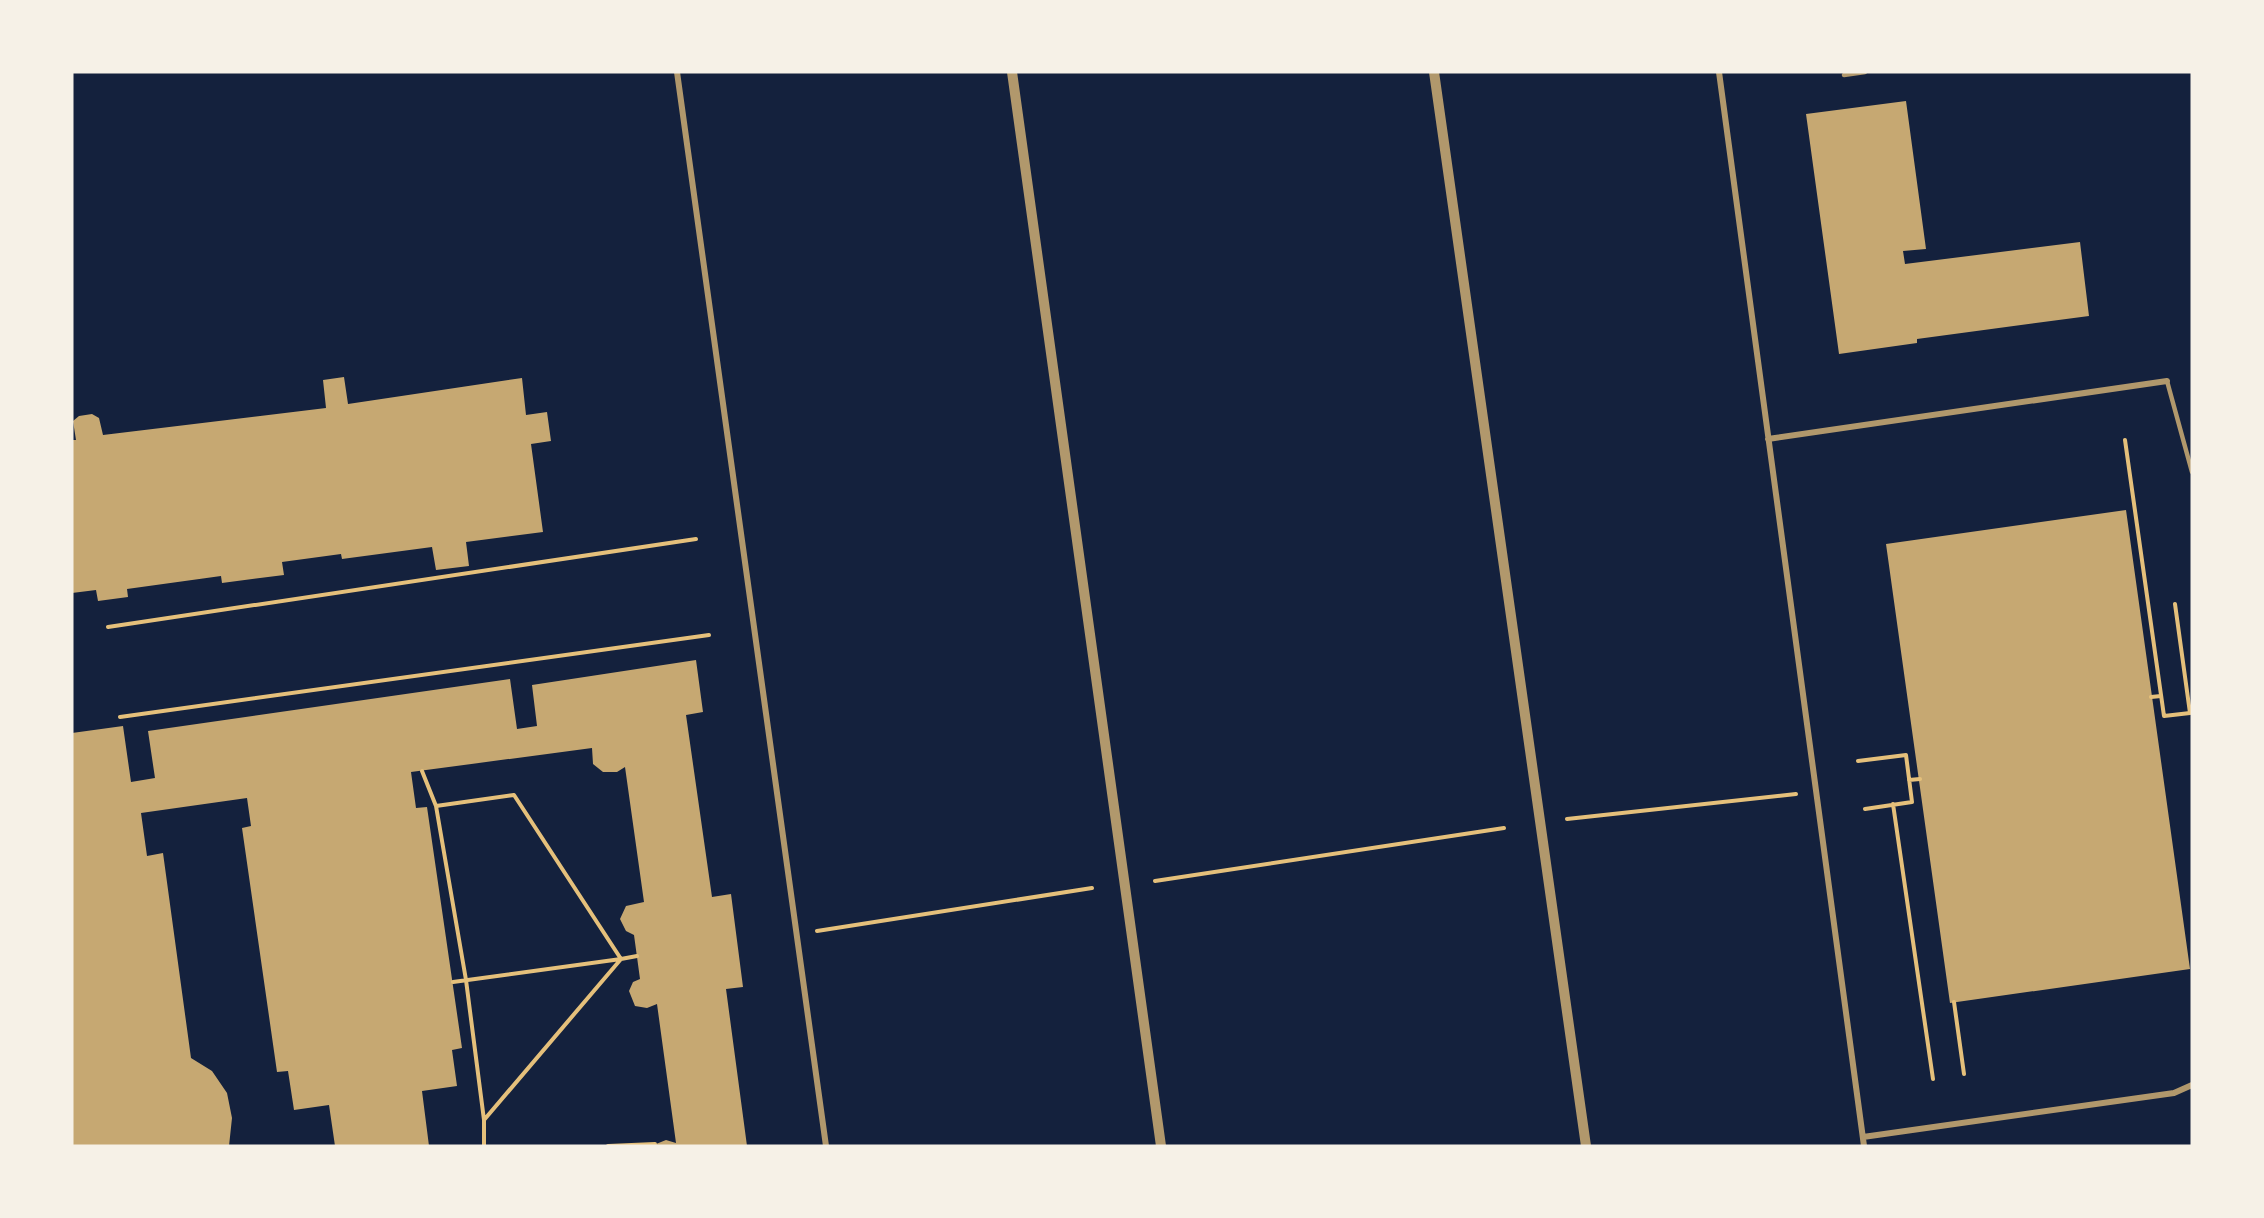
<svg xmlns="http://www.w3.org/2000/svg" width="2264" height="1218" font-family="'Source Sans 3',sans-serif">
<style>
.building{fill:#c6a872}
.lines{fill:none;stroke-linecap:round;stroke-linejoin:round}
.path{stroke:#e5c07b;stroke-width:4}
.service{stroke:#b1986c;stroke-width:4.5}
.minor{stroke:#b1986c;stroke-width:6}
.tertiary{stroke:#b1986c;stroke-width:10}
</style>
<rect width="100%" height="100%" fill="#14213d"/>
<path class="building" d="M1906 101 1926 249 1903 251 1905 264 2080 242 2089 316 1917 339V343L1839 354 1806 114Z
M344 377 348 404 522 378 526 415 547 412 551 441 531 444 543 532 466 542 469 566 436 570 432 547 342 559 341 554 282 562 284 575 222 583 221 576 127 589 128 597 98 601 96 590 72 593V440H76L73 421 79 416 92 414 99 418 103 435 326 408 323 380Z
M2126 510 2190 969 1950 1003 1886 544Z
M696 660 703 712 686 715 712 897 731 894 743 987 726 989 747 1146H651L666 1140 676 1143 657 1004 647 1008 635 1006 629 991 633 982 640 979 634 935 626 931 620 919 626 906 644 902 625 767 617 772H603L593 764 592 748 411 772 416 808 427 807 462 1048 452 1050 457 1086 422 1091 429 1146H335L329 1105 294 1110 288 1071 277 1072 242 828 251 826 247 798 141 813 147 856 163 853 191 1058 212 1071 227 1093 232 1118 229 1146H72V733L123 726 131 782 155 778 148 731 510 679 517 729 537 726 532 685Z"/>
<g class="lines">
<path class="path" d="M2125 440 2164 716 2190 713 2175 604
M108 627 696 539
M2151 697 2161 696
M120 717 709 635
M1858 761 1906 755 1912 802 1865 809
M422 771 436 806 514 795 621 959 453 982
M1909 780 1920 779
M1893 804 1933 1079
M436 806 466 980 484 1120
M1567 819 1796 794
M1155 881 1504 828
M817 931 1092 888
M1954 1002 1964 1074
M484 1146V1120L621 959 637 956
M608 1146 655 1144"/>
<path class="service" d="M1844 75 1865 72
M2167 381 2192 472"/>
<path class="minor" d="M677 72 826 1146
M1719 72 1864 1146
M1768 439 2167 381
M1863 1137 2174 1093 2192 1085"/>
<path class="tertiary" d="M1012 72 1161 1146
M1434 72 1586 1146"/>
</g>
<rect width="2264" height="1218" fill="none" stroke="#f6f1e7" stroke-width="147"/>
</svg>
